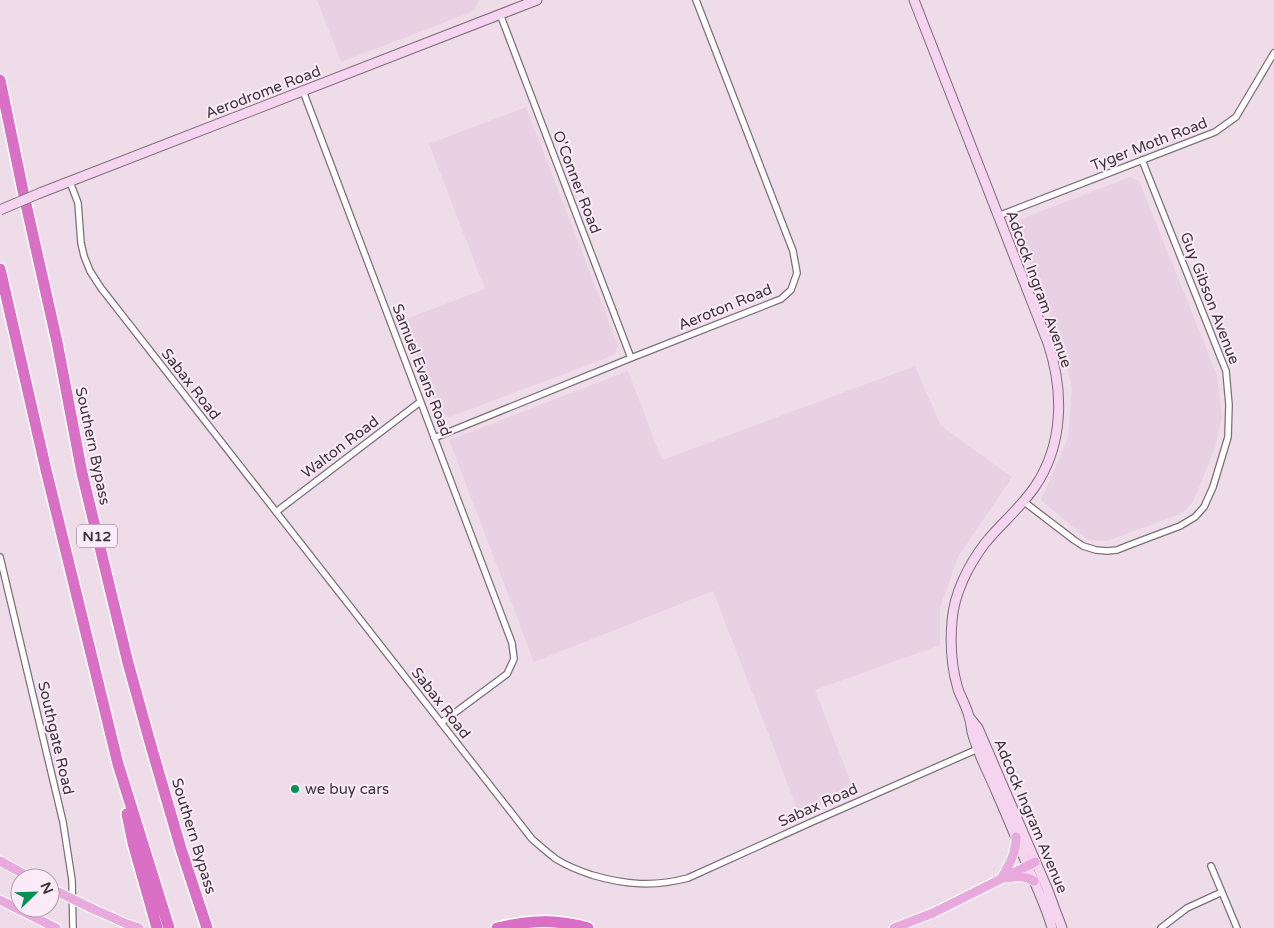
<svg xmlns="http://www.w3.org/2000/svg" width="1274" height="928" font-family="'Varela Round',sans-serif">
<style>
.built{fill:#e8d1e2}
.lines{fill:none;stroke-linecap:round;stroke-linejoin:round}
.street-casing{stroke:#7d6e79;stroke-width:8}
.secondary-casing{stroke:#7d6e79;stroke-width:11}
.primary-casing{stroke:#fff;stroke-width:11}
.highway-casing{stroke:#fff;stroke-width:14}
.street{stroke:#fff;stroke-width:5.5}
.secondary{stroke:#f4d4ee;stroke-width:9}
.primary{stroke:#e8a9dd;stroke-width:9}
.highway{stroke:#d970c6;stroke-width:11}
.secondary-bridge-casing{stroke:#7d6e79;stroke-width:11;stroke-linecap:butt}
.primary-bridge-casing{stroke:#fff;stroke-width:11;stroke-linecap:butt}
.secondary-bridge{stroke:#f4d4ee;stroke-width:9}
.primary-bridge{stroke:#e8a9dd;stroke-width:9}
.poi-dot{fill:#009252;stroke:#fbeaf7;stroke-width:2}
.labels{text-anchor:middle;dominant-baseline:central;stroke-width:4;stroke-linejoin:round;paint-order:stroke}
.shield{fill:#fbeaf7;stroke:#756b73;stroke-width:1}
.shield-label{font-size:14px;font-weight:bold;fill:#3c353a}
.street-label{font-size:15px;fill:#3c353a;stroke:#fbeaf7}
.poi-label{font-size:15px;fill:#3c353a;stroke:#fbeaf7;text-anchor:start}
</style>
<rect width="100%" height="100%" fill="#eedde9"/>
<path class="built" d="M317 0H479L474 11 341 62Z
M526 107 618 345 614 355 450 417 440 413 403 320 485 289 429 144Z
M1130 177 1139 181 1217 375 1222 417 1215 448 1193 502 1183 513 1107 541 1088 540 1041 500 1068 438 1072 388 1062 345 1023 246 1018 220Z
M915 366 941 426 1012 477 958 557 940 608V645L815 690 854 791 799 813 713 591 534 662 449 440 628 371 662 460Z"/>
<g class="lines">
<g class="street-casing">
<path id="street" d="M500 14 631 358
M303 91 512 643 514 659 507 674 441 723
M70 182 78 203 81 243 84 256 90 271 101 288 532 839C540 846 548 853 556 859 567 866 580 871 592 875 626 885 654 887 688 878L814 821 980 748
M998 216 1215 132 1236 117 1274 53
M434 438 631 358 781 299 791 290 797 273 793 251 696 0
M1023 501 1074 540 1083 546 1096 550 1107 551 1117 550 1127 546 1180 526 1195 517 1204 507 1213 487 1228 437 1229 405 1226 371 1142 160
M276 512 420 402
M0 557 63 822 72 880 73 928
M1211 866 1237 928
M1161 928 1187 908 1222 892"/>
</g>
<g class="secondary-casing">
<path id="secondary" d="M914 0 1048 343C1064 391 1064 445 1034 488 1020 508 1001 524 986 542 969 564 954 593 952 621 950 644 951 666 958 689 961 698 967 707 969 717 971 722 971 727 972 732 977 752 988 772 996 791 1007 816 1017 840 1027 865 1036 886 1046 906 1052 928
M40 193 537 0
M970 718 978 728 1047 888 1062 928"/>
</g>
<g class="primary-casing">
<path id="primary" d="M0 861 31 878
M1008 878C1018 876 1025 876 1034 881
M1001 879C1009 865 1016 854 1016 837
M0 900 56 928
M91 908 127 924 139 928
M894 928 933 913 1035 862"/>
</g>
<g class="highway-casing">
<path id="highway" d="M0 80 23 191 57 342 82 473 128 663 151 746 181 849 207 928
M0 269 46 470 118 764 169 928
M127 814 133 843 157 928
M497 928C531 920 555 919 588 928"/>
</g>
<use href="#street" class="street"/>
<use href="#secondary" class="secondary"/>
<use href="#primary" class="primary"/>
<use href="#highway" class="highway"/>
<g class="secondary-bridge-casing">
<path id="secondary-bridge" d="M0 210 40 193"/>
</g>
<g class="primary-bridge-casing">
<path id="primary-bridge" d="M50 888 91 908"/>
</g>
<use href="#secondary-bridge" class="secondary-bridge"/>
<use href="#primary-bridge" class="primary-bridge"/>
</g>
<circle class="poi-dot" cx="295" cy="789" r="5"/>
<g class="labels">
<rect class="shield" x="77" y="524.5" width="40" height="23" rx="4"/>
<g class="shield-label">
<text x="97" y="536">N12</text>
</g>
<g class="street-label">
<text transform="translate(263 92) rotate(-21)">Aerodrome Road</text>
<text transform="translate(1149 144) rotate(-21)">Tyger Moth Road</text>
<text transform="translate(577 182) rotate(69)">O'Conner Road</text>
<text transform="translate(1039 289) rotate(70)">Adcock Ingram Avenue</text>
<text transform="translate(1210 298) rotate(69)">Guy Gibson Avenue</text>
<text transform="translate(725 307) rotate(-22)">Aeroton Road</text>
<text transform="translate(422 370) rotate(69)">Samuel Evans Road</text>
<text transform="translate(191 384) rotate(52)">Sabax Road</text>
<text transform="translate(93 446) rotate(78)">Southern Bypass</text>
<text transform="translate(340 447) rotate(-37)">Walton Road</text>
<text transform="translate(441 703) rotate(52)">Sabax Road</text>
<text transform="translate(56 738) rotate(77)">Southgate Road</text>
<text transform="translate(818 805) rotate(-24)">Sabax Road</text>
<text transform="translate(1031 816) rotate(67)">Adcock Ingram Avenue</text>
<text transform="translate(194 836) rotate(73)">Southern Bypass</text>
</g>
<g class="poi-label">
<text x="305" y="789">we buy cars</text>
</g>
</g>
<g transform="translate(35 893) rotate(67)"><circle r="24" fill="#fbeaf7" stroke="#afa2ab"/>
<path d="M0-4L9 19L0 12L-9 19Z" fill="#009252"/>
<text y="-8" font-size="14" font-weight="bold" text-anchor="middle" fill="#3c353a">N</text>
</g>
</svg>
